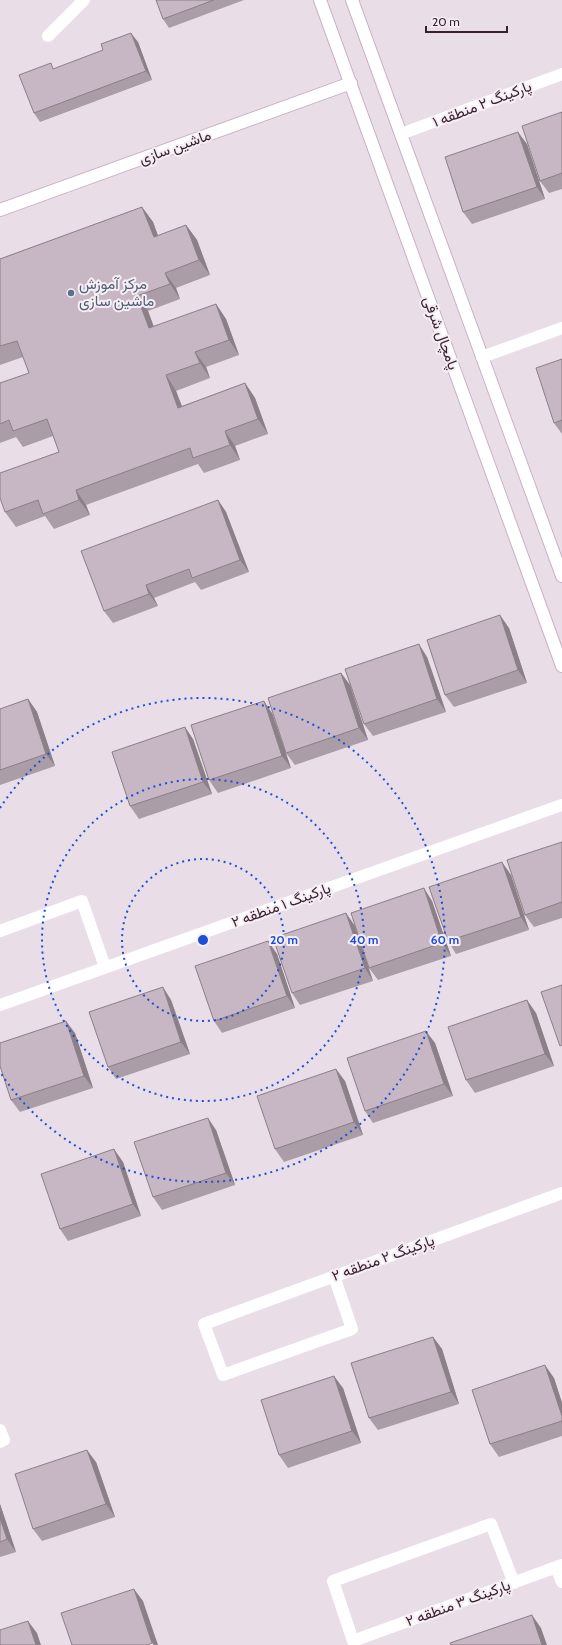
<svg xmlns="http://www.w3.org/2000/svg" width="562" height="1645" font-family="Cabin,Vazirmatn,sans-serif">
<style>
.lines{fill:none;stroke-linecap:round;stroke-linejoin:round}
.secondary-casing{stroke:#c9b1c3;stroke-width:14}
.street{stroke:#fff;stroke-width:12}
.secondary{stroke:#fff;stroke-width:12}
.wall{fill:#ab9da8}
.shaded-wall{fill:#8b7f88}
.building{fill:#c7b6c3;stroke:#8b7f88}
.ring{fill:none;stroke:#1d4ed8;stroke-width:2;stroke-dasharray:2 4}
.service-dot{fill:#5c6f8a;stroke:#f6eef5;stroke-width:1.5}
.labels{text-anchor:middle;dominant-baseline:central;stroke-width:4;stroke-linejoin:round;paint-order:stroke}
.street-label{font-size:15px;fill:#391f2f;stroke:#f6eef5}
.service-label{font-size:15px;fill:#4e5e75;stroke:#f6eef5;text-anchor:start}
.centre{fill:#1d4ed8;stroke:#f6eef5;stroke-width:2}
.ring-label{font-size:12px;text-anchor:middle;font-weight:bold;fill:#1d4ed8;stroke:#f6eef5;stroke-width:4;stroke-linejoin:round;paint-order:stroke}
</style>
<rect width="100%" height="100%" fill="#e9dde7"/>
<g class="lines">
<g class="secondary-casing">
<path id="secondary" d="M320 0 562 666
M352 0 562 576
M0 210 351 83"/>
</g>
<path class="street" d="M48 36 84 0
M401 134 562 74
M482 357 562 328
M0 931 82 901 105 967
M0 1005 562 805
M334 1276 352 1329 223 1375 204 1324 562 1193
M0 1430 4 1440 0 1442
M556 1567 562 1582
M514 1583 491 1524 333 1581 353 1641 562 1565"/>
<use href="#secondary" class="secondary"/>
</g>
<path class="wall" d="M156 0H244L169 28 163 19Z
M138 42 152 80 40 122 34 113 54 69Z
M562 112V189L549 193 540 181Z
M527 144 545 199 472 224 463 212Z
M142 207 153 222 158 236 186 225 197 240 210 275 176 288 180 299 148 311 154 327 216 304 226 319 239 355 206 367 210 378 176 391 182 406 245 383 255 398 268 434 235 446 240 460 204 473 198 464 86 505 90 515 54 529 45 516 16 527 5 512 59 452 53 436 23 447 16 437 0 443V383L29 373 23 357 0 365V259Z
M562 359V434L554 423Z
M218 500 226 512 249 572 201 590 195 582 154 598 158 606 113 623 104 611Z
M509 628 527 683 454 707 445 695Z
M427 657 446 712 373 736 364 724Z
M341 673 350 685 368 740 295 765 286 753Z
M28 699 37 712 55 766 0 785V709Z
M272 713 291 768 218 793 209 780Z
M193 739 212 794 139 819 130 806Z
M562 842V918L534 927 525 915Z
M511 875 529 930 456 954 448 941Z
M432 901 451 956 378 980 369 968Z
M346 913 373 981 300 1005 292 993Z
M268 941 277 954 295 1008 222 1033 214 1021Z
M171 1000 190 1054 116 1079 108 1067Z
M536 1013 554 1066 475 1093 466 1080Z
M75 1033 93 1088 20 1112 11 1100Z
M435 1043 453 1096 373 1123 365 1111Z
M345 1081 363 1135 284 1162 275 1149Z
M216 1130 235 1185 162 1210 153 1197Z
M123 1162 141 1216 68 1241 60 1229Z
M433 1337 442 1349 459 1404 378 1430 369 1418Z
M554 1378 562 1403V1436L499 1457 490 1444Z
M343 1388 361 1443 288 1468 279 1455Z
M96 1462 115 1517 42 1541 33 1529Z
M0 1504 16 1552 0 1557Z"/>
<path class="shaded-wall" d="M131 33 138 42 152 80 146 71Z
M518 132 527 144 545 199 537 187Z
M142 207 153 222 164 252 154 237Z
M186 225 197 240 210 275 199 260Z
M165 273 176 288 180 299 170 284Z
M137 296 148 311 160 344 149 328Z
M216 304 226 319 239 355 229 340Z
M195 352 206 367 210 378 200 363Z
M166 375 176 391 188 423 178 408Z
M245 383 255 398 268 434 258 419Z
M225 431 235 446 240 460 230 445Z
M76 490 86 505 90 515 79 500Z
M218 500 226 512 249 572 240 560Z
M146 585 154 598 158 606 149 594Z
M500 615 509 628 527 683 518 670Z
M419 644 427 657 446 712 437 699Z
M341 673 350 685 368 740 359 728Z
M28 699 37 712 55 766 46 754Z
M264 701 272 713 291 768 282 756Z
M185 727 193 739 212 794 203 782Z
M502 862 511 875 529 930 521 917Z
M424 888 432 901 451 956 442 943Z
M346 913 355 926 373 981 365 968Z
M268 941 277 954 295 1008 287 996Z
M163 987 171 1000 190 1054 181 1042Z
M527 1000 536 1013 554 1066 545 1054Z
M66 1021 75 1033 93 1088 84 1076Z
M426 1031 435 1043 453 1096 444 1084Z
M336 1069 345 1081 363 1135 354 1122Z
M208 1118 216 1130 235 1185 226 1173Z
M114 1149 123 1162 141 1216 133 1204Z
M433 1337 442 1349 459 1404 451 1392Z
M545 1365 554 1378 562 1403V1416Z
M334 1376 343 1388 361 1443 352 1431Z
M87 1450 96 1462 115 1517 106 1504Z
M0 1504 16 1552 7 1539 0 1518Z
M134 1589 143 1601 158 1645H154L152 1643Z
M532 1615 541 1628 547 1645H542Z
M28 1621 37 1633 41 1645H36Z"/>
<path class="building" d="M156 0H214L163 19Z
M131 33 146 71 34 113 19 75 51 63 53 69 103 50 101 44Z
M562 112V173L540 181 522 126Z
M518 132 537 187 463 212 445 157Z
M142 207 154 237 186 225 199 260 165 273 170 284 137 296 149 328 216 304 229 340 195 352 200 363 166 375 178 408 245 383 258 419 225 431 230 445 193 458 190 448 76 490 79 500 43 514 38 500 5 512 0 498V473L59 452 47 419 13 431 9 420 0 424V383L29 373 17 341 0 346V259Z
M562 359V420L554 423 536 368Z
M218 500 240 560 192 578 189 569 146 585 149 594 104 611 81 551Z
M500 615 518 670 445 695 427 640Z
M419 644 437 699 364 724 345 669Z
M341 673 359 728 286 753 268 698Z
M28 699 46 754 0 770V709Z
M264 701 282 756 209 780 191 725Z
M185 727 203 782 130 806 112 752Z
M562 842V902L525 915 507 860Z
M502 862 521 917 448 941 429 887Z
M424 888 442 943 369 968 351 913Z
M346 913 365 968 292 993 273 938Z
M268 941 287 996 214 1021 195 966Z
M562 985V1045L560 1046 541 992Z
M163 987 181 1042 108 1067 89 1012Z
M527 1000 545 1054 466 1080 448 1027Z
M66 1021 84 1076 11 1100 0 1066V1043Z
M426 1031 444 1084 365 1111 347 1058Z
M336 1069 354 1122 275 1149 257 1096Z
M208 1118 226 1173 153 1197 134 1142Z
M114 1149 133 1204 60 1229 41 1174Z
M433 1337 451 1392 369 1418 351 1363Z
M545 1365 562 1416V1421L490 1444 472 1390Z
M334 1376 352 1431 279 1455 261 1400Z
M87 1450 106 1504 33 1529 15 1474Z
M0 1518 7 1539 0 1542Z
M134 1589 152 1643 148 1645H72L61 1613Z
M532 1615 542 1645H451L450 1643Z
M28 1621 36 1645H0V1630Z"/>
<g class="ring">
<circle cx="203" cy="940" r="81"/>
<circle cx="203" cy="940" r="161"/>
<path d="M0 808A242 242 0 1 1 0 1072"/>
</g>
<circle class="service-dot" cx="71" cy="293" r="4"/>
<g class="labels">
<g class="street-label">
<text transform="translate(482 104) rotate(-21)">پارکینگ ۲ منطقه ۱</text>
<text transform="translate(175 147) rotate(-20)">ماشین سازی</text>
<text transform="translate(441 333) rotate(70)">پامچال شرقی</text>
<text transform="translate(281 905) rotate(-20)">پارکینگ ۱ منطقه ۲</text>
<text transform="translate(383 1258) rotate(-20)">پارکینگ ۲ منطقه ۲</text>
<text transform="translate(458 1603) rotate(-20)">پارکینگ ۳ منطقه ۲</text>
</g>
<g class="service-label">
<text x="79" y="284">مرکز آموزش<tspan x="79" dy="17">ماشین سازی</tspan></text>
</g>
</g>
<circle cx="203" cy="940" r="6" class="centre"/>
<g class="ring-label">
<text x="284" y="944">20 m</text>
<text x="364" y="944">40 m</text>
<text x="445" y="944">60 m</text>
</g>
<path d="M426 26v6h81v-6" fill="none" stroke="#391f2f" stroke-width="2"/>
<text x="432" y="26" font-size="12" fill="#391f2f" stroke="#f6eef5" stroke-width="3" paint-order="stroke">20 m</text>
</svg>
